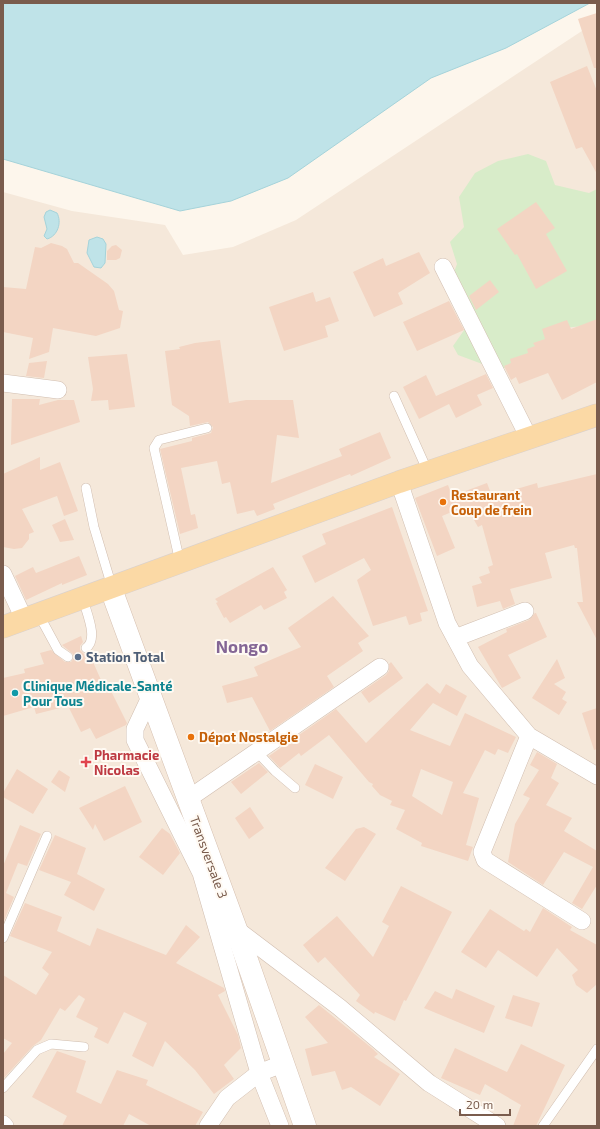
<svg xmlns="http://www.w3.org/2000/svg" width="600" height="1129" font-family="'Exo 2',sans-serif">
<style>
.residential{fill:#f5e8da}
.green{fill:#d8ecc9}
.water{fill:#bfe3e8;stroke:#a5d3da}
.building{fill:#f3d5c3;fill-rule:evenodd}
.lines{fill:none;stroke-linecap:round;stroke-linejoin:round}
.lane-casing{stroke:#d1beb0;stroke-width:10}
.street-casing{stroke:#d1beb0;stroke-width:18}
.secondary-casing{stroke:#d6c0b0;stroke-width:23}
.primary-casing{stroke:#dad1cd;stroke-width:23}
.lane{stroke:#fff;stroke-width:9}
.street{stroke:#fff;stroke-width:17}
.secondary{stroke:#fff;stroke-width:22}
.primary{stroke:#fbd9a5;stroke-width:22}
.food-dot{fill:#e8710a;stroke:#fffaf3;stroke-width:1.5}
.service-dot{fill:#5c6f8a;stroke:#fffaf3;stroke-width:1.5}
.culture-dot{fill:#0f9aa8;stroke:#fffaf3;stroke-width:1.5}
.health-dot{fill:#e0444e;stroke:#fffaf3;stroke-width:1.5}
.labels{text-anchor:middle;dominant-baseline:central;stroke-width:4;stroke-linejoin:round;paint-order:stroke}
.food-label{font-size:13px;font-weight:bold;fill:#c56008;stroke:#fffaf3;text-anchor:start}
.service-label{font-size:13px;font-weight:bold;fill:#4e5e75;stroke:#fffaf3;text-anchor:start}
.culture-label{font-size:13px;font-weight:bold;fill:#0d838f;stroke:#fffaf3;text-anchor:start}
.health-label{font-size:13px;font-weight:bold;fill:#be3a42;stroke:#fffaf3;text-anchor:start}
.street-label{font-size:13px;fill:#7a5c4d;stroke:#fffaf3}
.district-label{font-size:17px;font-weight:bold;fill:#846695;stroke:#fffaf3}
</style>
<rect width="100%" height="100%" fill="#fdf6ec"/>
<path class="residential" d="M597 21V1126H3V192L72 211 165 225 183 255 233 247 296 220Z"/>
<path class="green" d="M528 154 546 161 555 185 589 193 597 189V325L561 328 512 368H493L458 355 453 346 467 326 451 280 457 264 450 242 464 227 459 197 475 173 498 161Z"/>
<path class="water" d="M3 3H590L506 48 431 78 288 178 231 201 180 211 3 159Z
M50 210 57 213C62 222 58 236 47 239L44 236 47 229 44 217 46 212Z
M97 237 103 239 106 244 105 263 101 268 94 267 87 253 89 240Z"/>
<path class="building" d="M597 13V68H594L578 19Z
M587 66 597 91V174L582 147 576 149 550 82Z
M536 202 555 228 546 234 567 271 536 289 517 254 515 255 497 229Z
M51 243 62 246 67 249 74 263H78L108 284 114 291 119 310 123 311 120 328 96 336 53 328 49 352 29 359 33 338 3 332V287L26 289 35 247 41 248Z
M116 245 122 250 120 258 116 260H107V251L112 246Z
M419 252 430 273 398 293 403 304 374 317 353 272 383 258 386 266Z
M490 280 499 292 476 310 469 296Z
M313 292 316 302 330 297 339 321 325 326 328 337 284 351 269 307Z
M449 301 464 330 417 351 403 322Z
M597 319V382L562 400 548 373 519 384 516 377 511 380 504 366 511 363 510 359 528 353 527 349 535 346 533 343 545 339 542 329 567 320 571 329Z
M220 340 229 403 246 400H293L299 438 277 435 271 483 342 456 339 449 380 432 391 458 351 476 350 474 273 504 275 509 257 516 254 510 237 514 230 482 222 484 217 461 181 468 191 515 195 514 198 528 180 534 160 449 192 441V438L211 433 213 427 208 422 190 426 189 416 172 405 165 351 180 349 179 347 195 343Z
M127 354 135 407 109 410 108 400 91 401 93 389 88 357Z
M47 361 44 378 26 376 29 363Z
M486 374 493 388 477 395 482 405 456 418 449 404 419 419 403 387 426 375 436 396Z
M12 399H40L39 405 58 400H74L80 422 11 445Z
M40 457V470L60 462 78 511 64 516 57 496 22 509 34 532 29 534V539L22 548 14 549 3 547V474Z
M597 474V640L577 602H583L577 548H575L574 545 545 553 552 578 510 589 515 604 503 609 500 601 477 607 472 586 482 583 479 577 490 573 488 567 493 565 482 525 478 527 466 506 442 516 455 548 437 556 415 498 448 485 452 496 487 483 492 496 537 483 538 488Z
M392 507 428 611 420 613 422 621 409 625 406 616 373 626 357 580 371 570 364 558 315 583 302 556 326 544 322 534Z
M65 519 74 540 60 542 52 525Z
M79 556 87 575 62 585V583L26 600 15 576 33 567 36 573Z
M273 567 287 590 284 592 287 598 264 610 261 605 230 623 226 617 224 618 216 603 218 602 215 599Z
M333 596 369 636 358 643 363 651 327 676 334 687 270 731 252 697 227 703 222 686 258 676 254 667 301 647 288 628Z
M535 613H536L547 637 508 655 521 678 502 688 478 647 507 632 506 629 529 620Z
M81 636 83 642 80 646V650L84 654 89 653 105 689 109 687 127 723 126 725 96 739 90 728 81 732 68 706 36 714 34 707 3 716V678L25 673 24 669 44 664 40 653 51 650 65 662H71L74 658 73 654 62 645Z
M557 659 565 678 554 684 566 692 562 699 567 702 559 715 532 698Z
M391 662 403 678 369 703 361 692 386 675 389 671V664Z
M427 683 440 694 446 684 467 696 457 716 433 703 410 730 450 746 465 713 516 737 508 753 498 749 495 755 485 750 463 793 479 798 466 845 473 847 468 861 421 846 422 843 396 829 405 810 390 805 392 801 380 795 372 786 373 784 369 782 329 735 301 756 299 753 280 768 269 756 336 709 366 743ZM421 769 453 782 442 815 412 796Z
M597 708V749L594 750 582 713Z
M537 752 557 764 551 778 559 783 546 805 572 818 564 831 597 851V885L582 909 572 903 593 867 564 852 543 885 508 862 515 824 530 798 523 795 539 770 530 765Z
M259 763 268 772 241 794 231 782Z
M315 764 343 777 333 799 305 785Z
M17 769 48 789 33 814 3 797V793Z
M59 770 70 777 65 792 51 782Z
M125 786 142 822 104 841 95 824 93 830 79 808Z
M250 807 264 828 249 839 235 818Z
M20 825 41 834 27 866 18 863 6 893 14 897 3 923V866Z
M364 827 376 834 345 881 325 868 356 829Z
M162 828 170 834 180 853 163 875 139 857Z
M55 835 86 848 77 874 105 889 94 911 64 895 71 882 39 870Z
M401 886 452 912 406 1001 404 1000 395 1021 375 1012 374 1014 356 1001 360 995 325 957 318 963 303 945 337 916 373 957 389 926 382 922Z
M25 903 62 917 57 931 90 946 97 928 166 955 186 925 200 937 176 963 224 988 225 991 218 995 238 1035 241 1048 224 1065 234 1079 214 1094 195 1070 165 1041 153 1067 132 1056 147 1023 124 1012 108 1044 94 1037 98 1028 76 1017 85 999 79 995 65 1011 60 1008 41 1040 33 1046 3 1079V1054L12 1043 3 1038V975L36 995 49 974 42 968 52 952 10 936Z
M543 908 572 927 570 930 597 945V984L587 993 576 985 572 975 578 970 557 948 537 977 498 950 486 968 461 952 490 909 524 931 526 929 530 932Z
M456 989 495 1006 484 1033 424 1008 435 991 452 999Z
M513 995 540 1003 532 1027 505 1018Z
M319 1005 373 1049 378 1054 374 1057 400 1074 380 1106 351 1087 342 1090 335 1071 312 1076 305 1049 328 1043 305 1017Z
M521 1044 565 1065 536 1126H513L521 1105 485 1084 480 1095 441 1078 455 1048 507 1072Z
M57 1051 86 1061 76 1092 101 1104 117 1070 148 1080 146 1085 203 1112 195 1126H151L129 1114 123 1126H62L67 1116 32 1097Z"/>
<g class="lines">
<g class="lane-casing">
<path id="lane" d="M394 396 428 472
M86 488 94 527 112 587
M180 562 154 448 159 440 207 428
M83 599C86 612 99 639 86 648
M39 615 58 650 68 657
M258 753 275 771 295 788
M3 938 47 836
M3 1088 37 1050 51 1044 84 1047
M543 1126 597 1049"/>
</g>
<g class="street-casing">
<path id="street" d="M443 267 529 438
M3 383 58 390
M399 482 447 623 470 666 529 736 597 776
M3 574 25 621
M455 638 525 611
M151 695 135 729V740L201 873 259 1073 280 1126
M529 736 482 852 485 860 582 921
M188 799 380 667
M236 929 339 1007 429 1083 497 1126
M3 1124 5 1126
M208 1126 227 1098 259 1073 282 1064"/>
</g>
<g class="secondary-casing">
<path id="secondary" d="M111 589 236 929 305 1126"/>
</g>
<g class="primary-casing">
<path id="primary" d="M3 627 399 482 597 415"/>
</g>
<use href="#lane" class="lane"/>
<use href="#street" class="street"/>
<use href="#secondary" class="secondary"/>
<use href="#primary" class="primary"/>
</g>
<g class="food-dot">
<circle cx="443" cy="502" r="4"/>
<circle cx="191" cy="737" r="4"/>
</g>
<circle class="service-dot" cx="78" cy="657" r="4"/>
<circle class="culture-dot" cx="15" cy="693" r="4"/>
<path class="health-dot" d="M84 756h4v4h4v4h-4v4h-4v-4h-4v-4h4z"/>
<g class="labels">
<g class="food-label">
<text x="451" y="495">Restaurant<tspan x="451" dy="15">Coup de frein</tspan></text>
<text x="199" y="737">Dépot Nostalgie</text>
</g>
<g class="service-label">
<text x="86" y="657">Station Total</text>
</g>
<g class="culture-label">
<text x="23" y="686">Clinique Médicale-Santé<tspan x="23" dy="15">Pour Tous</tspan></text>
</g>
<g class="health-label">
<text x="94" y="755">Pharmacie<tspan x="94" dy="15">Nicolas</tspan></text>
</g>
<g class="street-label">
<text transform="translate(209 857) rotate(70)">Transversale 3</text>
</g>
<g class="district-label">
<text x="242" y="646">Nongo</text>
</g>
</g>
<rect width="600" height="1129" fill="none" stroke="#7a5c4d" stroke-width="8"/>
<path d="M460 1109v6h50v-6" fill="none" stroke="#7a5c4d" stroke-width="2"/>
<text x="466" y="1109" font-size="12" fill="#7a5c4d" stroke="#fffaf3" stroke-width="3" paint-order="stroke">20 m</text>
</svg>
